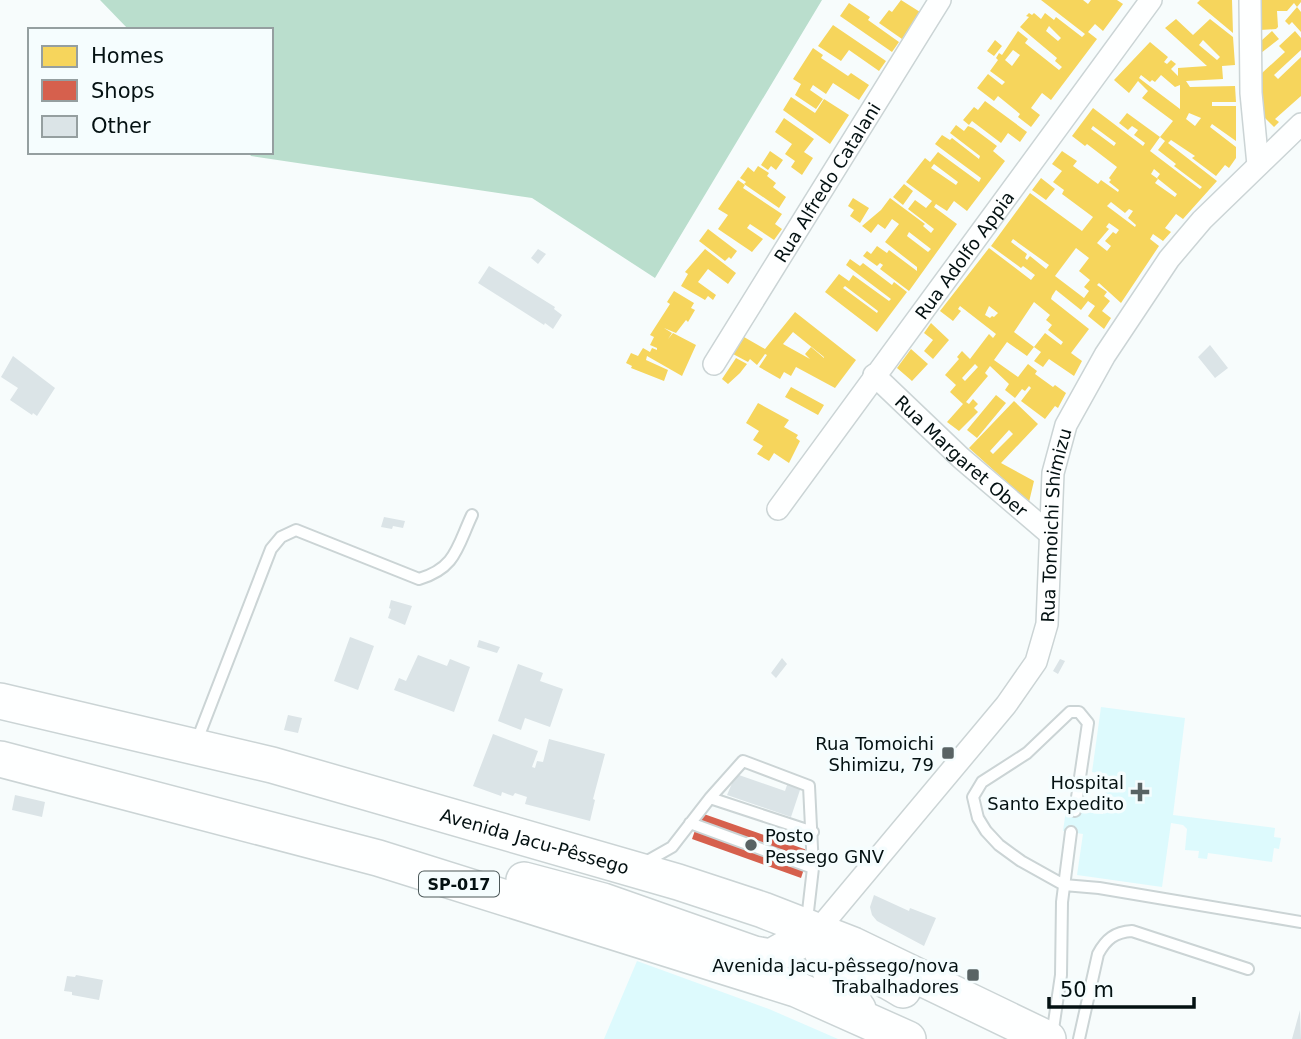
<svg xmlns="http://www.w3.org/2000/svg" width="1301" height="1039" font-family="'DejaVu Sans',sans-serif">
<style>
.built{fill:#ddfafd}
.forest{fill:#badecd}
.homes{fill:#f6d55c;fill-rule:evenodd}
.shops{fill:#d6604d}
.building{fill:#dbe4e7}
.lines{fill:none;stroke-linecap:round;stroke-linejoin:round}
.service-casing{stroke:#cbd4d5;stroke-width:14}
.minor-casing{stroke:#cbd4d5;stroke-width:24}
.trunk-casing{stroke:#cbd4d5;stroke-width:38}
.service{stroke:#feffff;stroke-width:10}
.minor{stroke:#feffff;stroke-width:21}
.trunk{stroke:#feffff;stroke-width:35}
.poi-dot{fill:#596364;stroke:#f5fdfe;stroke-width:2.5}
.labels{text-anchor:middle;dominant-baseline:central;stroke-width:7;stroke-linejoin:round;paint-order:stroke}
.shield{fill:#f5fdfe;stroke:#4c5859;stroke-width:2}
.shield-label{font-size:16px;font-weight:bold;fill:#041112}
.street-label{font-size:18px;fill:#041112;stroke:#f5fdfe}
.poi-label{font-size:18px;fill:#041112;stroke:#f5fdfe;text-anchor:end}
</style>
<rect width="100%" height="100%" fill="#f7fcfc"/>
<path class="built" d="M1101 707 1185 718 1173 815 1275 828 1274 837 1281 838 1279 849 1274 848 1272 862 1208 853 1207 859 1198 858 1199 851 1185 850 1187 829 1183 825 1171 823 1162 887 1077 875 1083 834 1063 831 1066 810 1103 814 1107 775 1092 772Z
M637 961 769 1009 838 1039H604Z"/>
<path class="forest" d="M100 0H822L655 278 532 198 251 156 248 152H271V30H129Z"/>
<path class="homes" d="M901 0 920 12 902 39 879 23 889 10 892 12Z
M1041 0H1083L1088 4 1091 0H1117L1123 4 1103 31 1095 24 1088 32 1097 39 1051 100 1042 93 1031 108 1040 115 1031 127 1018 117 1020 114 998 96 994 101 977 88 988 74 1002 85 1005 82 990 71 998 60 996 58 999 53 1002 55 1018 31 1028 39 1025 43 1059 70 1062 67 1055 61 1057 58 1020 27 1029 17 1026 16 1029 13 1032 15 1034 13 1041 19 1045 13 1054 20 1056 17 1082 37 1085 34ZM1049 26 1061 38 1058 41 1046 31ZM1013 50 1020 55 1012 66 1005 60Z
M1200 0H1232L1233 33 1197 3Z
M1260 0H1301V2L1297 7 1294 3 1287 11H1277L1278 27 1276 29 1260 30Z
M849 3 870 17 868 20 899 42 892 52 840 16Z
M1297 7 1301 12V32L1292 22 1289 25 1285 21Z
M1176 19 1193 35 1210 19 1233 37 1235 65 1222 66 1223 79 1186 81 1190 87 1235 86 1236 102H1212V106H1236V141L1212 124 1210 127 1236 147V158L1229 168 1225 165 1216 176 1192 158 1195 156 1171 140 1168 143 1217 181 1183 219 1176 214 1165 228 1171 232 1163 241 1153 234 1150 239 1159 246 1121 303 1099 283 1097 285 1107 292 1104 296 1110 301 1102 311 1111 318 1104 329 1088 316 1095 306 1088 301 1081 310 1056 290 1052 296 1051 299 1089 329 1071 353 1082 361 1074 376 1049 359 1043 367 1034 361 1041 352 1034 347 1045 333 1061 345 1063 342 1048 330 1052 325 1046 320 1050 315 1034 302 1014 332 1034 347 1027 356 1007 342 994 360 1018 377 1028 364 1037 371 1035 374 1053 387 1055 385 1066 393 1058 408 1055 406 1045 419 1021 401 1031 388 1029 386 1025 391 1022 389 1015 398 1005 390 1009 384 990 366 985 373 988 376 966 402 969 404 973 399 978 404 974 408 978 412 959 431 947 422 963 404 950 392 956 385 945 375 959 359 957 357 962 351 970 359 989 334 993 338 996 334 960 306 958 309 961 311 953 321 940 311 989 248 1031 280 1035 275 1023 266 1021 268 991 246 1030 193 1082 231 1093 217 1062 194 1064 190 1053 182 1062 171 1052 164 1062 151 1077 161 1073 166 1098 184 1101 180 1118 192 1119 190 1109 182 1111 180 1109 178 1117 167 1087 144 1085 146 1072 136 1093 108 1143 146 1145 143 1134 135 1138 130 1132 126 1128 130 1119 123 1127 113 1160 137 1173 121 1142 98 1148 91 1138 81 1129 93 1114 80 1150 42 1168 57 1164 62 1167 64 1171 60 1176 64 1171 69 1178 76V68L1207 66 1165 28ZM1203 40 1220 57 1217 60 1199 45ZM1141 75 1150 82 1152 80 1155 82 1161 75 1175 87 1180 85V109L1139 78ZM1189 113 1201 118 1195 126 1186 119ZM1093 126 1116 143 1114 146 1091 129ZM1160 137 1165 141 1158 150 1176 164 1174 166 1202 187 1200 189 1150 151ZM1154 169 1160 174 1157 178 1177 194 1175 197 1155 183 1158 179 1151 174ZM1111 202 1125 213 1129 209 1133 211 1128 218 1136 225 1135 227 1107 206ZM1109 223 1119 230 1116 234 1113 232 1105 241 1111 246 1107 251 1097 243 1109 229 1106 227ZM1013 239 1049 265 1046 269 1030 256 1027 260 1025 258 1027 254 1011 242ZM1076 248 1089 258 1079 271 1090 280 1084 287 1089 291 1084 298 1055 276ZM989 306 998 313 994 317 992 316 990 318 985 315ZM975 364 978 367 965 381 962 378Z
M833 25 886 61 879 71 849 50 841 61 818 46Z
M1272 31 1279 39 1261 53V41Z
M1295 31 1301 38V50L1274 75 1278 79 1301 57V96L1275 119 1279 122 1274 127 1262 115V73L1285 52 1279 46Z
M995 40 1002 46 994 56 987 51Z
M813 48 823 55 821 58 848 76 851 73 869 85 859 100 833 83 826 94 813 85 810 90 823 99 816 109 795 95 801 84 793 79Z
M791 97 815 113 824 99 849 115 830 144 783 110Z
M985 101 1027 132 1020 142 1008 133 1001 143 972 121 969 125 963 120 974 107 978 110Z
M784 118 814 139 804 152 813 158 802 175 791 167 795 161 785 154 792 144 775 132Z
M956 125 964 131 968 126 973 128 997 146 993 151 1005 161 967 211 954 201 947 211 936 204 934 207 957 224 909 291 880 269 883 265 880 263 877 266 863 256 867 251 871 254 877 246 887 253 889 250 917 271V267L885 242 899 224 892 219 885 229 878 224 871 233 862 226 881 210 890 198 925 224 923 226 931 233 934 229 908 209 915 200 926 208 932 201 906 182 925 158 930 162 938 152 979 182 981 178 935 144 942 135 950 140 952 138 979 159 980 156 950 133ZM934 164 958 182 956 185 931 168ZM909 232 931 249 928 252 907 236Z
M770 151 783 160 776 170 771 166 768 170 761 165Z
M758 166 769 173 767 176 776 183 773 187 786 197 779 208 744 184 746 182 740 178 748 167 754 172Z
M1041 178 1055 189 1046 200 1032 190Z
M738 180 745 185 743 188 782 214 775 224 782 229 774 240 750 224 747 228 763 239 752 252 718 229 728 215 718 209Z
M904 184 913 191 903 205 893 197Z
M853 198 869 208 860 223 850 216 854 210 848 206Z
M708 229 737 251 731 259 729 257 725 261 699 241Z
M705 249 736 273 728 284 708 269 698 282 716 295 713 300 708 296 705 300 681 286 688 274 685 272Z
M850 259 860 266 863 263 892 285 894 282 907 292 877 332 825 292 839 274 849 281 853 275 889 301 891 299 846 265ZM845 286 878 311 877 313 843 288Z
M674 291 694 303 691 308 695 310 688 322 686 320 676 333 664 328 672 333 668 339 673 333 696 345 682 376 647 356 646 360 668 370 664 381 631 368 632 366 626 363 631 353 638 356 643 348 650 352 652 348 657 350V348L650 345 654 337 650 335 670 304 667 302Z
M795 312 856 360 835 388 796 367 791 376 784 372 780 379 759 367 767 355 765 354 757 365 750 359 748 362 733 354 744 337 765 349ZM793 332 824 357V358L811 347 805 354 810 359 783 344Z
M931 323 949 340 933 359 924 351 933 340 924 333Z
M911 349 928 364 912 381 897 368Z
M736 358 747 364 740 373 728 384 722 379Z
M791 387 824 405 818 415 785 397Z
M996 395 1006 403 977 438 967 430Z
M1014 401 1038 424 1001 463 1034 481 1029 502 969 448ZM1009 430 1013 434 993 454 990 451Z
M758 403 789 420 784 427 798 435 796 438 800 441 789 463 774 453 769 461 757 454 763 446 753 440 759 431 746 423Z"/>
<path class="shops" d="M701 813 810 851 801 878 692 839Z"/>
<path class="building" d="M538 249 546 254 538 264 531 258Z
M489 266 555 307 554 309 562 315 553 329 545 323 544 325 478 283Z
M1210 345 1228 368 1215 378 1198 357Z
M13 356 55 388 37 416 33 413 32 415 10 400 18 388 1 377Z
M384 517 405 521 403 528 393 526 392 529 381 527Z
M391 600 412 606 405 625 388 618 391 609 389 608Z
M350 637 374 646 358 690 334 681Z
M479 640 500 647 497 653 477 647Z
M418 655 447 666 450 659 470 667 454 712 394 690 399 678 406 681Z
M782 658 787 664 776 678 771 673Z
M1060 659 1065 661 1058 674 1053 671Z
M518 664 543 673 540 681 563 689 550 727 525 718 521 730 498 721Z
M288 715 302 718 298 733 284 730Z
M493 734 538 751 532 767 535 768 537 761 543 762 549 739 605 754 593 799 595 800 590 821 525 804 527 797 515 793 513 796 502 792 501 796 473 786Z
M736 774 785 791 788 782 801 787 791 817 727 795Z
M15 795 45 802 42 817 12 810Z
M874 895 909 911 910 908 936 918 924 946 877 921 872 915 870 907Z
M76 975 103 980 99 1000 72 995V992L64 991 67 976 75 977Z
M1300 1010 1301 1039H1292Z"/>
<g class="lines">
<g class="service-casing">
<path id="service" d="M196 743 271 549 281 537 296 530 419 579C456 568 457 547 472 515
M710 798 813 832
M1075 811 1088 723 1079 712H1070L1027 753 982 782 973 797 978 818 986 831 999 845 1021 861 1064 885 1099 888 1301 922
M690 823 813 868
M642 864 672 847 710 798 743 761 809 786 813 868 807 920
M1052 1036 1061 975 1062 902 1071 832
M1079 1039 1098 954C1106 939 1115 932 1132 931L1248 969"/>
</g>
<g class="minor-casing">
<g id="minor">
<path d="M1250 0 1251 93 1258 165"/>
<path id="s1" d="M714 364 940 0"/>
<path id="s2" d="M874 375 961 458 1050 534"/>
<path id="s3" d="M778 509 1151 0"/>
<path id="s4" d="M817 931 1006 705 1036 662 1047 624 1053 473 1066 425 1105 355 1169 259 1202 220 1301 124"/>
</g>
</g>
<g class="trunk-casing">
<g id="trunk">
<path id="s5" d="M0 701 272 765 678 882 763 910 853 945 1048 1039"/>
<path d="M0 759 378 858 796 989 908 1039"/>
<path d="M524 880 603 901 754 954 771 957 817 931"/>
<path d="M817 931 821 949 836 985 858 1009"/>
<path d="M854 1004 851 985C864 962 887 981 903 990"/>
</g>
</g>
<use href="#service" class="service"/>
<use href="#minor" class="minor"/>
<use href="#trunk" class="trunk"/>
</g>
<g class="poi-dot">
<rect x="941" y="746" width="14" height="14" rx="3.5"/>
<path d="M1136.5 781.5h7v7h7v7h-7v7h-7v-7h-7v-7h7z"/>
<circle cx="751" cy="845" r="7"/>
<rect x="966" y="968" width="14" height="14" rx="3.5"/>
</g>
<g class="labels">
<rect class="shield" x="419" y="871.5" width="80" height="25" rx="5"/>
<g class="shield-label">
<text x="459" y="884">SP-017</text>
</g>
<g class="street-label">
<text stroke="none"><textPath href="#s1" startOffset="214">Rua Alfredo Catalani</textPath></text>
<text stroke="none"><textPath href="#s3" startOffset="315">Rua Adolfo Appia</textPath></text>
<text stroke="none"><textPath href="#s2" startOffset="119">Rua Margaret Ober</textPath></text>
<text stroke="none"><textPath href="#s4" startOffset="486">Rua Tomoichi Shimizu</textPath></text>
<text stroke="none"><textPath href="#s5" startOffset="553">Avenida Jacu-Pêssego</textPath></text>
</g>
<g class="poi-label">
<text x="934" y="743">Rua Tomoichi<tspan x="934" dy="21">Shimizu, 79</tspan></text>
<text x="1124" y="782">Hospital<tspan x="1124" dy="21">Santo Expedito</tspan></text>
<text x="765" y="835" text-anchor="start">Posto<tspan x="765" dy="21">Pessego GNV</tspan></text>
<text x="959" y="965">Avenida Jacu-pêssego/nova<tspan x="959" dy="21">Trabalhadores</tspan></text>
</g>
</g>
<rect x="28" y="28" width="245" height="126" fill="#f5fdfe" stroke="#959fa0" stroke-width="2"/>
<rect x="42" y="46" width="35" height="21" fill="#f6d55c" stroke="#959fa0" stroke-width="2"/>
<text x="91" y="63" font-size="21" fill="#041112">Homes</text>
<rect x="42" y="80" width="35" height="21" fill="#d6604d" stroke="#959fa0" stroke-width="2"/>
<text x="91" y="98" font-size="21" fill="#041112">Shops</text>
<rect x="42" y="116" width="35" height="21" fill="#dbe4e7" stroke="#959fa0" stroke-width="2"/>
<text x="91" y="133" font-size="21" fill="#041112">Other</text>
<path d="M1049 997v10h145v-10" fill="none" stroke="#041112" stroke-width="3.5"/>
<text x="1060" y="997" font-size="21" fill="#041112" stroke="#f5fdfe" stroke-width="5" paint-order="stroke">50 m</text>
</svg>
